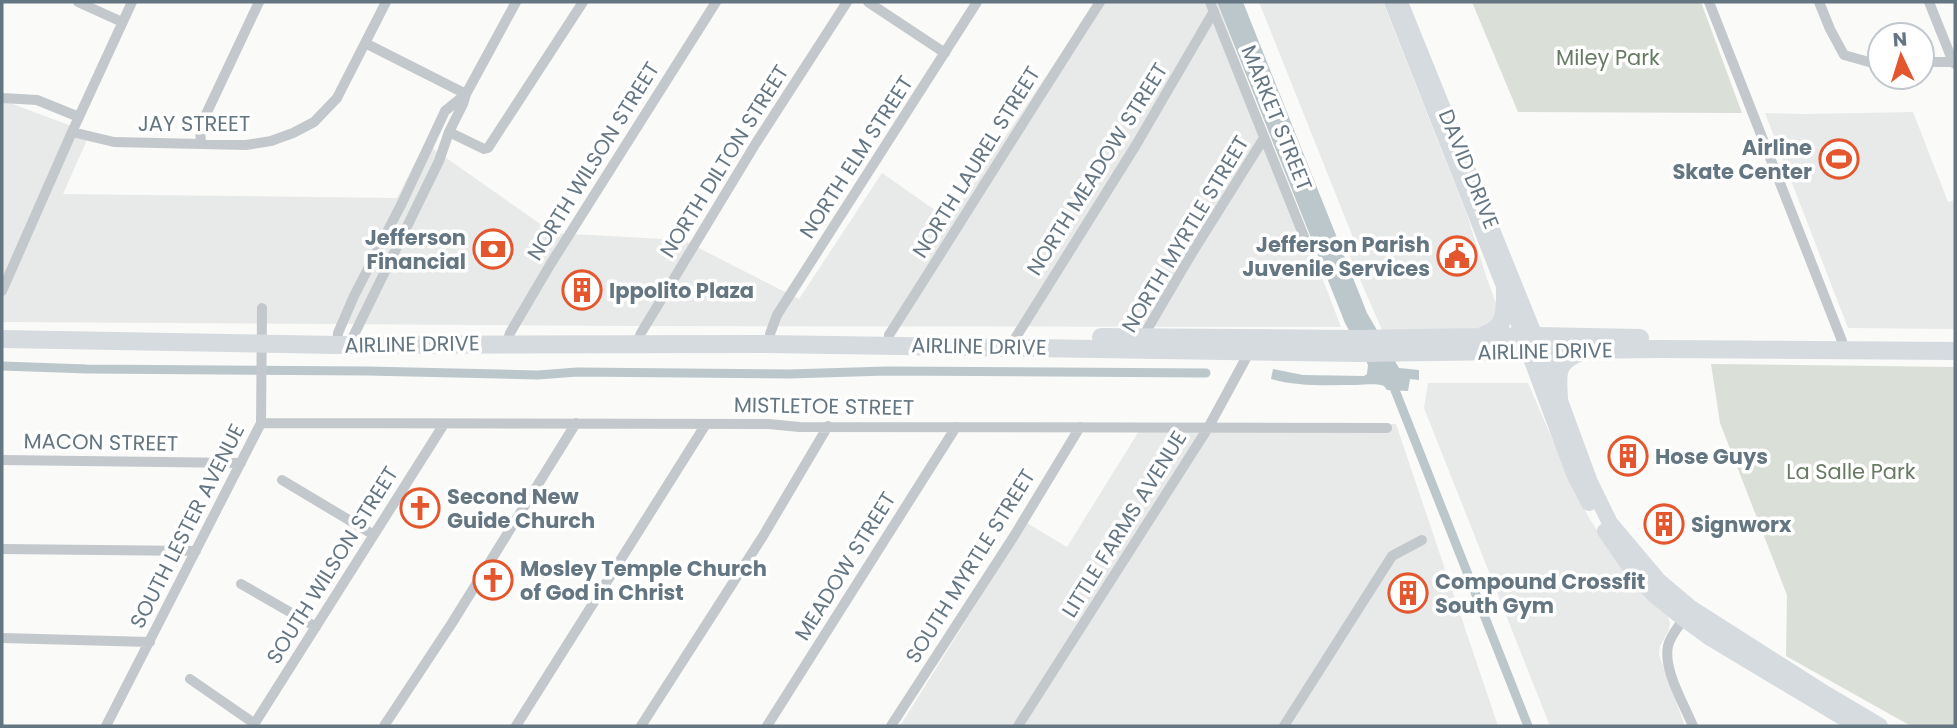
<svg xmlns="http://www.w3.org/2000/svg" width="1957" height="728" font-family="Poppins,sans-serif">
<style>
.built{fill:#e8e9e9}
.green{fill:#dadfd7}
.water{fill:#bbc7cb}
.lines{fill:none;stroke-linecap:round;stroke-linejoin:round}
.canal{stroke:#bbc7cb;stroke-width:9}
.street{stroke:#c3c8cc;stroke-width:10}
.secondary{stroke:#d6dbdf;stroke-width:14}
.primary{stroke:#d6dbdf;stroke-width:16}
.highway{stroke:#d6dbdf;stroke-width:18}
.labels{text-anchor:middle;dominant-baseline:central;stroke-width:7;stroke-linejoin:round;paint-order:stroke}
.park-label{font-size:21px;fill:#687a64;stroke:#fff}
.street-label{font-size:21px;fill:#657683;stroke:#fff}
.poi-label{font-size:21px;font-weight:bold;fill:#657683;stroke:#fff;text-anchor:start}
</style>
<rect width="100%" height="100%" fill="#fafaf8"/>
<path class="built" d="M1096 2H1217L1341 327 628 326 2 322V100L90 133 63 194 397 198 425 143 553 233 683 240 799 299 882 173 949 220Z
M1259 2H1383L1467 215 1487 279 1498 309 1499 315 1487 330H1382L1345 245 1354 240Z
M1913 112 1948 202 1955 200V329L1848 328 1765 113 1803 114Z
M1428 383H1528L1573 487 1589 518 1619 563 1667 614 1670 623 1669 630 1660 646 1659 655 1685 726H1550L1424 408Z
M1144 423 1396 424 1498 726H900L1027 523 1067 547Z"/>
<path class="green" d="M1472 2H1701L1742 113 1518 112Z
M1711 364 1955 367V726H1911L1786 656 1787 595 1720 423Z"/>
<path class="water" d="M1217 2H1243L1367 313 1399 368 1419 370V380L1410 379 1408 391 1387 390 1384 386C1374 383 1366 385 1356 385 1328 385 1298 387 1271 379L1273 369 1303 375 1364 376 1367 374 1368 365 1345 323Z"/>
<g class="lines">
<path class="canal" d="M2 366 87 369 367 371 538 375 577 372 789 374 887 371 1206 373
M1391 380 1528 726"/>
<path class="street" d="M78 2 122 22
M868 2 945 53
M1210 2 1309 249
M1709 2 1842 341V350
M1819 2 1830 29 1844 55 1869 62H1880
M1929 2 1953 62 1955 64
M365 43 466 94
M1922 62H1953
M2 98 37 100 79 117
M72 132 114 142 246 145 271 141 293 133 314 122 337 98 386 2
M449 132 484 149 488 148 583 2
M201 143 200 127 259 2
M2 291 72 132 132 2
M770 334 777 315 977 2
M1141 340 1192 253 1264 138
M507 343 510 333 550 265 716 2
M637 344 641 333 756 143 847 2
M337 345 338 333 354 296 402 203 445 111 466 94
M349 345 439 161 449 132 463 104 466 94 516 2
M889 345V335C960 224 1029 112 1100 2
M1016 347V337L1136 145 1214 11
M261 423 769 424 799 427 1387 428
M2 460 241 463
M282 480 374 535
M2 549 196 551
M241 584 316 627
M1685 617C1679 626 1670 636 1668 646 1663 670 1684 704 1693 726
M2 638 150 642
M190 679 255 724
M106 726 261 423 262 308
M253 726 444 424
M384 726 452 623 576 423
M516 726 706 424
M641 726 763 536 828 426
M767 726 956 427
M891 726 1014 536 1080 427
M1018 726 1208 428 1251 349
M1284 726 1392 556 1422 540"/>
<path class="secondary" d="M1391 2 1523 337
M1401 2 1536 336"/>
<path class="primary" d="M1538 341 1590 482 1610 523 1658 580 1691 608 1826 694 1880 726
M1525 342 1574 474 1589 503
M1605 531 1634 573 1653 594 1684 619 1710 638 1857 726"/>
<path class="highway" d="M1482 336C1506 328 1505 314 1505 291
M1101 337 1355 339 1536 336 1640 338
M2 339 337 345 765 344 1361 353 1659 349 1955 351
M1559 399C1558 374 1554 363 1581 352"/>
</g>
<defs>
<g id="stadium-ring" transform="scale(2.0125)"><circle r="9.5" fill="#fff" stroke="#e4572e" stroke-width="1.5"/><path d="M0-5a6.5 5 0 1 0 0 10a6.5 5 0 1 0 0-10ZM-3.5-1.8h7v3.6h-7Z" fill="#e4572e"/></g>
<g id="bank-ring" transform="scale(2.0125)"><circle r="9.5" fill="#fff" stroke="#e4572e" stroke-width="1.5"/><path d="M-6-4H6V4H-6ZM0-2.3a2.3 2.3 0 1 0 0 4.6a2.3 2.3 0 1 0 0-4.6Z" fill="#e4572e"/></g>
<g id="civic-ring" transform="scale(2.0125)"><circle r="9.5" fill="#fff" stroke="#e4572e" stroke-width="1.5"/><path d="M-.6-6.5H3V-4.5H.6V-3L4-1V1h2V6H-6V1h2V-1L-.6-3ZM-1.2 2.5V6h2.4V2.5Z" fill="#e4572e"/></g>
<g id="building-ring" transform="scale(2.0125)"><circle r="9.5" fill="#fff" stroke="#e4572e" stroke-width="1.5"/><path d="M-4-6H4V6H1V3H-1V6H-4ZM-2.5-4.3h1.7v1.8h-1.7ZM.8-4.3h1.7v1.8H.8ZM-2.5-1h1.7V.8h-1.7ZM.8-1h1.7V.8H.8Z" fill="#e4572e"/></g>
<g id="church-ring" transform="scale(2.0125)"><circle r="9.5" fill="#fff" stroke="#e4572e" stroke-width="1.5"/><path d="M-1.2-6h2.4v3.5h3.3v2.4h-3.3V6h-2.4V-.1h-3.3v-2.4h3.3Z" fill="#e4572e"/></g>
</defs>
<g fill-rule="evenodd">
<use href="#stadium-ring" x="1839" y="159"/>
<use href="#bank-ring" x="493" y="249"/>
<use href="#civic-ring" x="1457" y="256"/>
<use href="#building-ring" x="582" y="290"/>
<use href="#building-ring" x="1628" y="456"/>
<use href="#church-ring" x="420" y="508"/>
<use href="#building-ring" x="1664" y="524"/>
<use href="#church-ring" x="493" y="580"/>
<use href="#building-ring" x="1408" y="593"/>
</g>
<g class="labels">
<g class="park-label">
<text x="1608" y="57">Miley Park</text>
<text x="1851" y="471">La Salle Park</text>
</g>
<g class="street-label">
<text transform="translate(1277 118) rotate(68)">MARKET STREET</text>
<text x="194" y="123">JAY STREET</text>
<text transform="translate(856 157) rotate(-57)">NORTH ELM STREET</text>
<text transform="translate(593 161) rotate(-58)">NORTH WILSON STREET</text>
<text transform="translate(724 161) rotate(-58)">NORTH DILTON STREET</text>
<text transform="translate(976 162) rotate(-58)">NORTH LAUREL STREET</text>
<text transform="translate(1097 169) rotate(-58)">NORTH MEADOW STREET</text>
<text transform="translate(1469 169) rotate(68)">DAVID DRIVE</text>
<text transform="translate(1185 234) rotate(-59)">NORTH MYRTLE STREET</text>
<text transform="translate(412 344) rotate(-1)">AIRLINE DRIVE</text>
<text transform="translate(979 346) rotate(1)">AIRLINE DRIVE</text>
<text transform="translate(1545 351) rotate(-1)">AIRLINE DRIVE</text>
<text transform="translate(824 406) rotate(1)">MISTLETOE STREET</text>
<text transform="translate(101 442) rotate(1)">MACON STREET</text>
<text transform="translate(1124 524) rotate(-58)">LITTLE FARMS AVENUE</text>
<text transform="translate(187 526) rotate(-63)">SOUTH LESTER AVENUE</text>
<text transform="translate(332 565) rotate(-58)">SOUTH WILSON STREET</text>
<text transform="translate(845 566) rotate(-58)">MEADOW STREET</text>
<text transform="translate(970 566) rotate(-58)">SOUTH MYRTLE STREET</text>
</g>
<g class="poi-label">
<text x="1812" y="147" text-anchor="end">Airline<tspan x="1812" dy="24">Skate Center</tspan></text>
<text x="466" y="237" text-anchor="end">Jefferson<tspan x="466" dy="24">Financial</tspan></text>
<text x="1430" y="244" text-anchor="end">Jefferson Parish<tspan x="1430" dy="24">Juvenile Services</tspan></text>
<text x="609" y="290">Ippolito Plaza</text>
<text x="1655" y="456">Hose Guys</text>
<text x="447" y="496">Second New<tspan x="447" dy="24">Guide Church</tspan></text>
<text x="1691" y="524">Signworx</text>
<text x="520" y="568">Mosley Temple Church<tspan x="520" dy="24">of God in Christ</tspan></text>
<text x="1435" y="581">Compound Crossfit<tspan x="1435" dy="24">South Gym</tspan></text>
</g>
</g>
<rect width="1957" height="728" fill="none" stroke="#657683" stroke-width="7"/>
<g transform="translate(1901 56) rotate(356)"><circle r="33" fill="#ffffff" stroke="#c1c8cd" stroke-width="2"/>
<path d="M0-5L12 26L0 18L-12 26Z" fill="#e4572e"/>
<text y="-10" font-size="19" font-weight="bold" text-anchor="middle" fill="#657683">N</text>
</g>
</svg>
